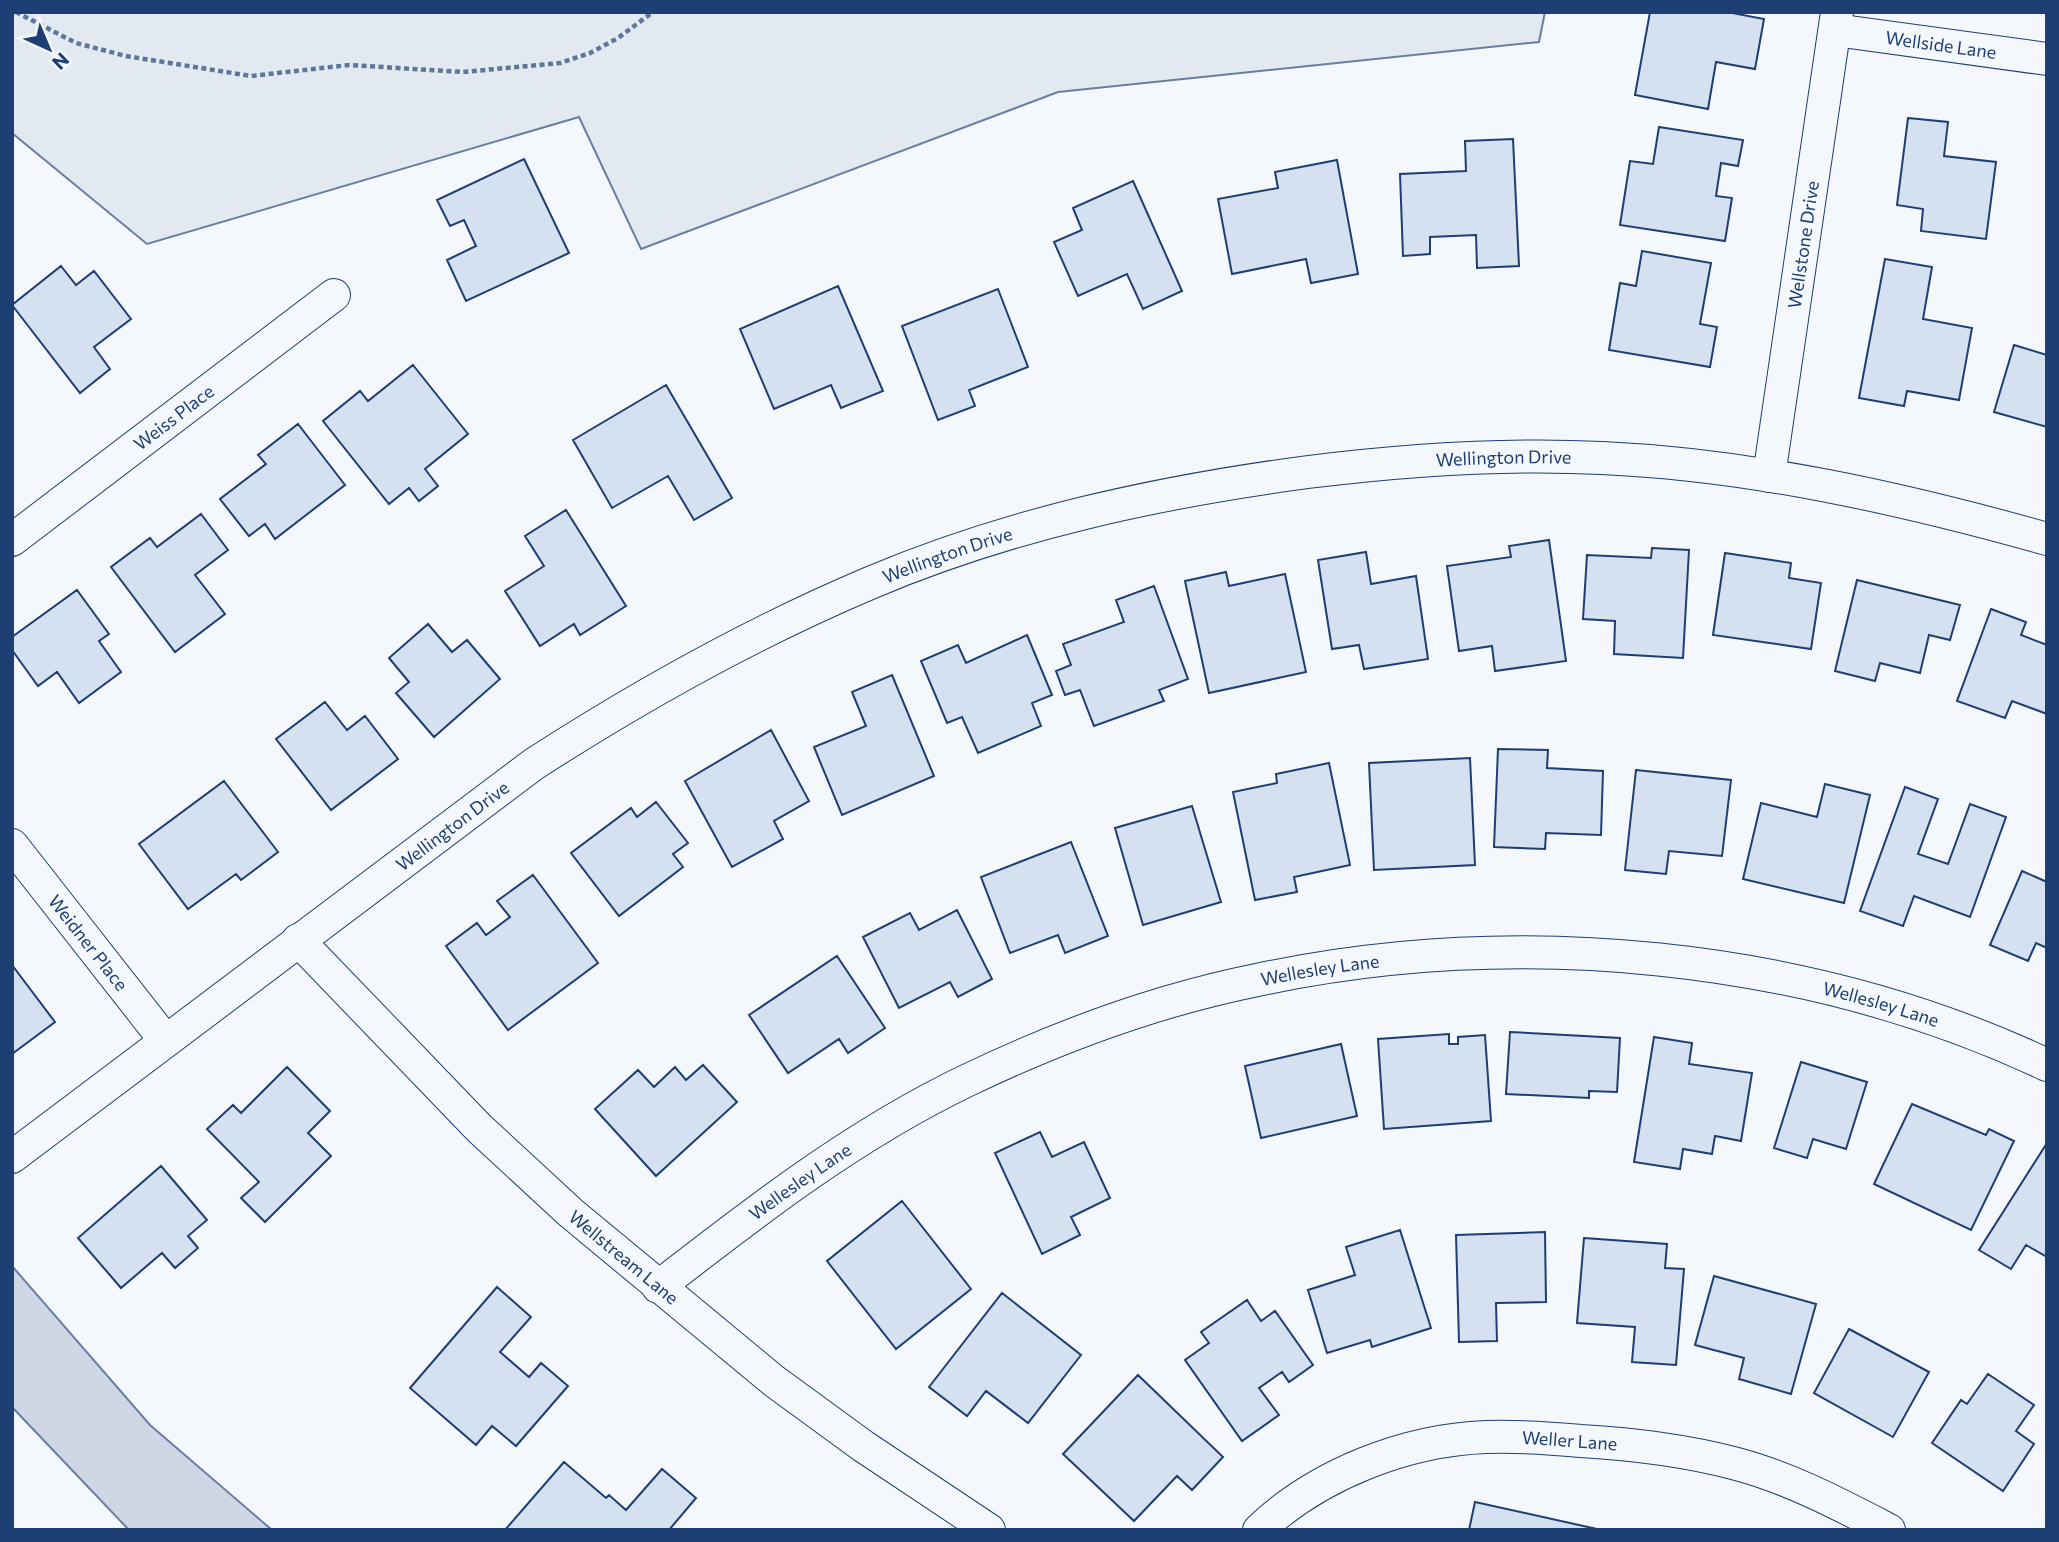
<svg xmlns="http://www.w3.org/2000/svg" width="2059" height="1542" font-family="Commissioner,sans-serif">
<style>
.green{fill:#e3e9f0;stroke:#687fa3;stroke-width:2}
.water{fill:#cfd7e4;stroke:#687fa3;stroke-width:2}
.building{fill:#d5e0f0;stroke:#1d3f73;stroke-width:2}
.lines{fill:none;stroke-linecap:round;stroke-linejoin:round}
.minor-casing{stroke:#1d3f73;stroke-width:34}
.path{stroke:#5e769c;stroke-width:4.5;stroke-dasharray:5 3.5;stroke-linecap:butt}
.minor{stroke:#f4f7fb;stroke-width:32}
.labels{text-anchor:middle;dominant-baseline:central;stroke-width:5;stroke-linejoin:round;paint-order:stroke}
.street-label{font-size:18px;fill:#1d3f73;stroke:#f4f7fb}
</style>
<rect width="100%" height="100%" fill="#f4f7fb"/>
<path class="green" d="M12 12H1545L1539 42 1058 92 641 249 579 117 147 244 12 133Z"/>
<path class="water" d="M12 1266 150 1425 272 1530H129L12 1407Z"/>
<path class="building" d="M1650 12H1727L1764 19 1755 69 1716 62 1708 109 1635 95Z
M1908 118 1948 122 1944 156 1996 162 1986 239 1921 231 1923 209 1897 205Z
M1659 127 1743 140 1738 166 1721 163 1716 196 1732 198 1725 241 1620 225 1630 161 1653 164Z
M1513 139 1519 266 1477 268 1476 235 1430 237V254L1403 256 1400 174 1466 171 1465 141Z
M524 159 569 253 466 301 447 260 476 246 464 220 450 226 437 200Z
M1337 160 1358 274 1311 283 1306 259 1232 274 1218 199 1278 188 1275 172Z
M1133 181 1182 291 1143 309 1127 274 1078 296 1054 242 1082 230 1073 208Z
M1642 251 1711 263 1700 324 1717 327 1710 367 1609 350 1620 283 1636 286Z
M1885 259 1932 267 1923 319 1972 328 1959 400 1907 391 1904 406 1859 398Z
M61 266 76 285 94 271 131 319 94 347 110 369 80 393 12 305Z
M838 286 883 391 841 408 831 385 774 409 740 329Z
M998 289 1028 367 969 390 975 406 938 420 902 326Z
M2014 345 2047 355V427L1994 412Z
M413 365 468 434 425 469 438 486 419 501 409 488 389 504 323 421 360 391 368 401Z
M666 385 732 498 694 520 668 476 612 508 573 440Z
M298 424 345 485 275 539 265 524 249 536 220 499 266 464 258 455Z
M566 510 626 606 580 635 574 624 540 646 505 591 544 566 525 536Z
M201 514 228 550 195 575 225 614 175 652 111 567 150 538 157 547Z
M1549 540 1566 661 1495 671 1492 646 1459 651 1447 566 1511 557 1509 546Z
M1652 548 1689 550 1683 658 1614 654 1615 621 1583 619 1587 555 1651 558Z
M1366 552 1371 584 1416 576 1428 659 1364 669 1359 645 1332 649 1318 560Z
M1725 553 1791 563 1789 578 1821 583 1811 649 1713 635Z
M1226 572 1229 586 1285 574 1306 672 1209 693 1185 581Z
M1857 580 1960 605 1950 640 1929 635 1920 673 1880 663 1875 681 1835 671Z
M1154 586 1188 679 1159 690 1164 701 1094 726 1080 690 1065 695 1056 671 1071 665 1063 644 1124 622 1116 600Z
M77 590 109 634 99 641 121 672 79 703 57 672 38 686 12 650V637Z
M1991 609 2026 622 2021 635 2047 645V714L2012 701 2005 718 1957 701Z
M428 624 452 652 467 640 500 679 434 737 396 693 409 682 389 658Z
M1027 635 1052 695 1032 703 1041 726 978 753 962 717 947 723 921 661 958 645 966 663Z
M892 675 934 776 842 815 814 747 866 726 852 692Z
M325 702 347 730 365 716 398 759 331 810 276 739Z
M771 730 809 801 774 821 783 839 732 867 685 781Z
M1498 749 1548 750 1547 768 1603 771 1601 835 1546 833 1545 849 1494 847Z
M1470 758 1475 865 1374 870 1369 763Z
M1329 763 1350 865 1294 877 1297 892 1255 900 1233 792 1277 783 1276 774Z
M1636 770 1731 780 1722 856 1669 851 1666 874 1625 870Z
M224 781 278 852 241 880 236 874 188 909 139 844Z
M1825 784 1870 795 1844 903 1743 879 1761 803 1817 817Z
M1905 787 1938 799 1918 854 1948 864 1970 804 2006 817 1970 917 1914 896 1903 926 1860 911Z
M656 802 688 843 673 854 683 867 619 916 571 853 631 808 637 817Z
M1192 806 1221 902 1143 925 1115 828Z
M1071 842 1108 936 1065 953 1058 935 1010 953 981 877Z
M2022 871 2047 882V948L2036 943 2028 961 1990 945Z
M533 875 598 963 508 1030 446 946 477 923 486 935 510 917 497 901Z
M957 910 992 979 958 997 950 982 899 1008 863 937 910 913 919 930Z
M837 956 885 1028 848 1053 839 1039 788 1073 749 1015Z
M12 965 55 1022 12 1054Z
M1510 1032 1620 1038 1617 1092 1589 1091V1098L1506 1094Z
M1449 1034V1044H1458V1037L1485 1035 1491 1121 1384 1129 1378 1039Z
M1654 1037 1692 1043 1689 1064 1752 1073 1741 1141 1715 1136 1712 1154 1683 1149 1680 1169 1634 1162Z
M1341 1044 1357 1116 1261 1138 1245 1066Z
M1801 1062 1867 1082 1846 1149 1813 1139 1807 1158 1774 1148Z
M703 1065 737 1102 656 1176 595 1109 638 1070 654 1087 675 1067 686 1080Z
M287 1067 330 1111 308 1133 331 1156 265 1222 241 1198 259 1182 207 1129 233 1105 241 1113Z
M1912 1104 1986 1135 1989 1129 2014 1141 1971 1230 1874 1184Z
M1040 1132 1052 1157 1084 1142 1110 1198 1071 1217 1080 1235 1042 1254 995 1153Z
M2047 1143V1257L2026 1245 2011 1269 1979 1250Z
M161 1166 207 1220 188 1236 198 1248 175 1268 162 1253 121 1288 78 1238Z
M902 1201 971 1289 896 1349 827 1261Z
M1400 1230 1431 1328 1372 1347 1370 1340 1327 1353 1308 1290 1355 1275 1346 1247Z
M1545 1232 1546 1302 1496 1303 1497 1341 1459 1342 1456 1235Z
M1584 1238 1667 1244 1665 1268 1684 1269 1676 1365 1632 1362 1635 1327 1577 1323Z
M1714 1276 1816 1304 1791 1394 1739 1379 1744 1358 1695 1345Z
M497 1287 531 1317 500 1352 529 1377 541 1363 568 1386 516 1446 492 1426 476 1445 410 1388Z
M1002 1293 1081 1355 1028 1423 986 1391 967 1416 929 1387Z
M1247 1300 1261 1321 1275 1311 1313 1365 1289 1382 1282 1372 1259 1388 1279 1415 1242 1441 1185 1360 1209 1343 1201 1332Z
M1849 1329 1929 1372 1893 1437 1814 1393Z
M1988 1374 2034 1405 2016 1431 2034 1444 2003 1491 1932 1443 1961 1400 1967 1404Z
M1138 1375 1223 1457 1192 1490 1177 1476 1134 1521 1063 1454Z
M564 1462 606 1498 609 1495 626 1510 662 1469 696 1498 669 1530H505Z
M1475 1502 1597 1529 1469 1530Z"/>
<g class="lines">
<g class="minor-casing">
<g id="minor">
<path id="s1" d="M1835 30 2047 59"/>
<path id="s2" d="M1769 476 1837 12"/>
<path id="s3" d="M12 540 334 295"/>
<path id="s4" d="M12 845 165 1040"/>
<path id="s5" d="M298 940 479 1128 571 1213 774 1381 863 1446 989 1530"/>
<path id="s6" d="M12 1157 534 764C641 695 752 633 870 583 1009 524 1158 492 1308 472 1405 460 1504 453 1602 458 1753 465 1901 498 2047 539"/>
<path id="s7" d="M658 1287C757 1210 855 1134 968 1080 1060 1036 1158 1000 1257 980 1516 925 1807 952 2047 1065"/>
<path id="s8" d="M1259 1530C1318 1474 1406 1440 1486 1437 1518 1436 1549 1438 1581 1441 1632 1444 1683 1450 1733 1463 1788 1477 1839 1504 1889 1530"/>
</g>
</g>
<path class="path" d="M16 12 76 43 126 56 251 76 349 65 463 72 560 63 590 53 618 38 653 12"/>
<use href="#minor" class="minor"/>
</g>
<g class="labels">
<g class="street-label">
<text stroke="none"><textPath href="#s1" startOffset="107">Wellside Lane</textPath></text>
<text stroke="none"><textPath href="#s2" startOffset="234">Wellstone Drive</textPath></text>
<text stroke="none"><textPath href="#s3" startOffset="203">Weiss Place</textPath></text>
<text stroke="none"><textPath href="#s6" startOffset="1685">Wellington Drive</textPath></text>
<text stroke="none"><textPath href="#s6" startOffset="1118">Wellington Drive</textPath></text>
<text stroke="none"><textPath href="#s6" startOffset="551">Wellington Drive</textPath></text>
<text stroke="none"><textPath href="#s4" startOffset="124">Weidner Place</textPath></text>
<text stroke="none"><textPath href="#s7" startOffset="744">Wellesley Lane</textPath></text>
<text stroke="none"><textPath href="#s7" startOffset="1311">Wellesley Lane</textPath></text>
<text stroke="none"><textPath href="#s7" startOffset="177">Wellesley Lane</textPath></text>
<text stroke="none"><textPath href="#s5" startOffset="455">Wellstream Lane</textPath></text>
<text stroke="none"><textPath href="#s8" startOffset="334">Weller Lane</textPath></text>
</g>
</g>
<rect width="2059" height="1542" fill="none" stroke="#1d3f73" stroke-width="28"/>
<g transform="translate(49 49) rotate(136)" stroke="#f4f7fb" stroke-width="5" paint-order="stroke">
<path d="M0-5L12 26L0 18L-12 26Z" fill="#1d3f73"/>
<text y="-10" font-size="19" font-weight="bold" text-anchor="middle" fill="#1d3f73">N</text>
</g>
</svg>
